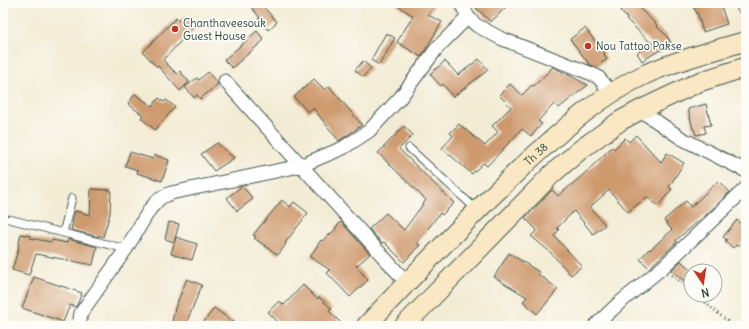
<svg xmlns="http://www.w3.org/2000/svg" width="749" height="329" font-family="Delius,sans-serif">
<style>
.building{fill:#ce996d}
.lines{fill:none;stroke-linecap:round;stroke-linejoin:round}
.lane-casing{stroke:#3f574c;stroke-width:9}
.street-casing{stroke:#3f574c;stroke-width:15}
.secondary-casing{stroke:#3f574c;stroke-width:21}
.path{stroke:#3f574c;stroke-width:2.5;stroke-dasharray:1 3;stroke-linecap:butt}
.lane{stroke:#fff;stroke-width:7}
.street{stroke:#fff;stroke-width:13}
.secondary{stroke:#fae7c3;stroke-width:19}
.poi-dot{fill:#c8321e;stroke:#fdfcf7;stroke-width:1.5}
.labels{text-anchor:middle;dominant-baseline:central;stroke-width:3.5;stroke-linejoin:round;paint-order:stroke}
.poi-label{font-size:11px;fill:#1f3d34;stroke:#fdfcf7;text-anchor:start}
.street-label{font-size:11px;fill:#1f3d34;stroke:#fdfcf7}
</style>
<rect width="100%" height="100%" fill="#fdfcf7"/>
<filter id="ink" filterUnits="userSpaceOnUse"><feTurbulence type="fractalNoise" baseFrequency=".025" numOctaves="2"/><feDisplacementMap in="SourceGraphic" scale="8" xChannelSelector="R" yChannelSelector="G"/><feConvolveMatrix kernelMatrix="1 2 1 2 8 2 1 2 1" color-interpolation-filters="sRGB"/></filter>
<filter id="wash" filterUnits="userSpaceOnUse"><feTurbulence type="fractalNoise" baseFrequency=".012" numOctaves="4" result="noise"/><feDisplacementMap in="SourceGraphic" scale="16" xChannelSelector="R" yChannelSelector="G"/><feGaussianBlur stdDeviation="0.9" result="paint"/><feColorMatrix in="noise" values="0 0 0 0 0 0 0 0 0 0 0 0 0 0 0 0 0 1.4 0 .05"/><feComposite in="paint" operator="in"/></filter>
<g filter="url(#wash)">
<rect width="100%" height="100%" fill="#f3ecd5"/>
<g id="blocks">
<path class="building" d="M248 3H260L277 22 268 30 258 20 260 18Z
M394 3H436L428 15 442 22 421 57 397 42 413 16Z
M481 3H510L491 22 476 8Z
M628 3H634L657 25 656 26 666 35 671 43 661 51 660 50 642 61 637 53 652 44 626 19 627 18 620 11Z
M691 3H720L727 24 703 32 698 15Z
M187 16 196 25 163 60 177 74 180 71 189 82 180 91 158 66 157 67 143 52 176 18 179 21Z
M585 28 605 54 604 55 607 59 596 67 590 65 570 39Z
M257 31 264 40 232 68 224 60Z
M386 33 395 38 379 65 371 60Z
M479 59 488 70 453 97 443 84 441 86 430 74 445 61 458 75Z
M363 61 371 68 363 77 355 70Z
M553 67 588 85 559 108 554 104 538 121 542 124 531 136 522 129 487 166 483 163 472 174 442 148 453 136 450 133 459 124 485 146 498 132 492 126 511 107 499 95 510 84 522 95 532 85 534 86Z
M208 72 218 84 200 99 197 95 194 98 185 87 197 78 199 80Z
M314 79 325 90 329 86 362 125 339 141 313 108 308 112 294 97Z
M135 94 152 106 159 98 164 102 166 100 175 107 155 130 141 118 143 115 128 104Z
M706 104 711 125 704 126 706 133 696 135 694 129H693L688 109Z
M404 126 413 135 399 149 454 203 442 215 440 213 417 243 420 245 404 262 384 242 382 243 369 229 386 213 404 230 426 200 378 153Z
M636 135 661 162 667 153 684 163 669 187 672 189 658 206 647 197 628 212 609 190 590 207 605 225 593 234 574 211 557 228 559 230 554 236 582 266 571 275 550 252 531 236 537 230 525 218 552 190 558 196 584 174 612 147 614 149 625 138 629 142Z
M217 143 234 158 214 171 201 154Z
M130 152 153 159 155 155 169 160 162 181 137 173 138 170 125 166Z
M718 181 730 192 706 215 676 240 677 242 649 268 640 259 649 249 650 250 672 230 664 220 686 201 691 207Z
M242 186 253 199 237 211 227 198Z
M91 189 111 190 110 214 103 237 99 235V237L71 230 75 211 90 215Z
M282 200 290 207 294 202 308 213 285 243 286 244 278 255 254 238 256 236 253 235Z
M737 220 746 228V238L738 247 736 245 733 248 725 241 727 240 723 237Z
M169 222 179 224 174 242 165 239Z
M341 222 370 254 356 266 368 280 350 297 327 273 330 270 310 257 321 240 322 241 336 229 335 228Z
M21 234 31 236 30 238 51 242 52 240 67 243 68 239 97 247 93 265 36 254 29 275 12 270 19 247H18Z
M176 237 197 244 192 260 171 254Z
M509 253 539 272 538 274 558 289 537 314 523 301 527 297 494 277Z
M681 261 692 271 684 281 671 270Z
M34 277 82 293 76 307 70 305 63 322 22 308Z
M187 279 202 285 185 326H171L175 308Z
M303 285 317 299 319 297 332 309 329 311 344 326H282L268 312 279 301 284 305Z
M214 308 239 326H201Z"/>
</g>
</g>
<g filter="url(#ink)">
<use href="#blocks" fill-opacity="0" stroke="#3f574c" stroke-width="1"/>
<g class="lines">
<g class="lane-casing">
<path id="lane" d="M409 148 477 210
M9 219 126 249
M63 233 72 198"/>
</g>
<g class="street-casing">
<path id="street" d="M461 3 468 17 476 25 500 38 592 74 598 77 612 93
M741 3 746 10
M225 81 407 283
M640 110 681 138 746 171
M79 326 81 313 126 249 150 209 160 198 171 193 300 166 343 148 369 131 400 98 437 48 468 17
M595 326 617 305 663 267 746 188"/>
</g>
<g class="secondary-casing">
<g id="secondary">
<path id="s1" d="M366 326C417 272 468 218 523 166 559 133 600 95 646 74 677 60 713 51 746 41"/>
<path d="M404 326 552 174 580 150 620 121 640 110 699 82 746 67"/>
</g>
</g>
<path class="path" d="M672 275 691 291
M696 295 733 326"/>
<use href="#lane" class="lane"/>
<use href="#street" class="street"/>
<use href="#secondary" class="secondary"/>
</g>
</g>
<g class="poi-dot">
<circle cx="175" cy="29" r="4"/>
<circle cx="588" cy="46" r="4"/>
</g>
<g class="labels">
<g class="poi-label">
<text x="183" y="23">Chanthaveesouk<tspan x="183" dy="13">Guest House</tspan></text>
<text x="596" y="46">Nou Tattoo Pakse</text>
</g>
<g class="street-label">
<text stroke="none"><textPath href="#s1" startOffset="242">Th 38</textPath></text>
</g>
</g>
<rect width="749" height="329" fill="none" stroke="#fdfcf7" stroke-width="16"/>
<g transform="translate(703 283) rotate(167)"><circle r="19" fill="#fdfcf7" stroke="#a4b0a9"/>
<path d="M0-3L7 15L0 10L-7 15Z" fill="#c8321e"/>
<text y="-6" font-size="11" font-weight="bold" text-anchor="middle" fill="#1f3d34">N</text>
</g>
</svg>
